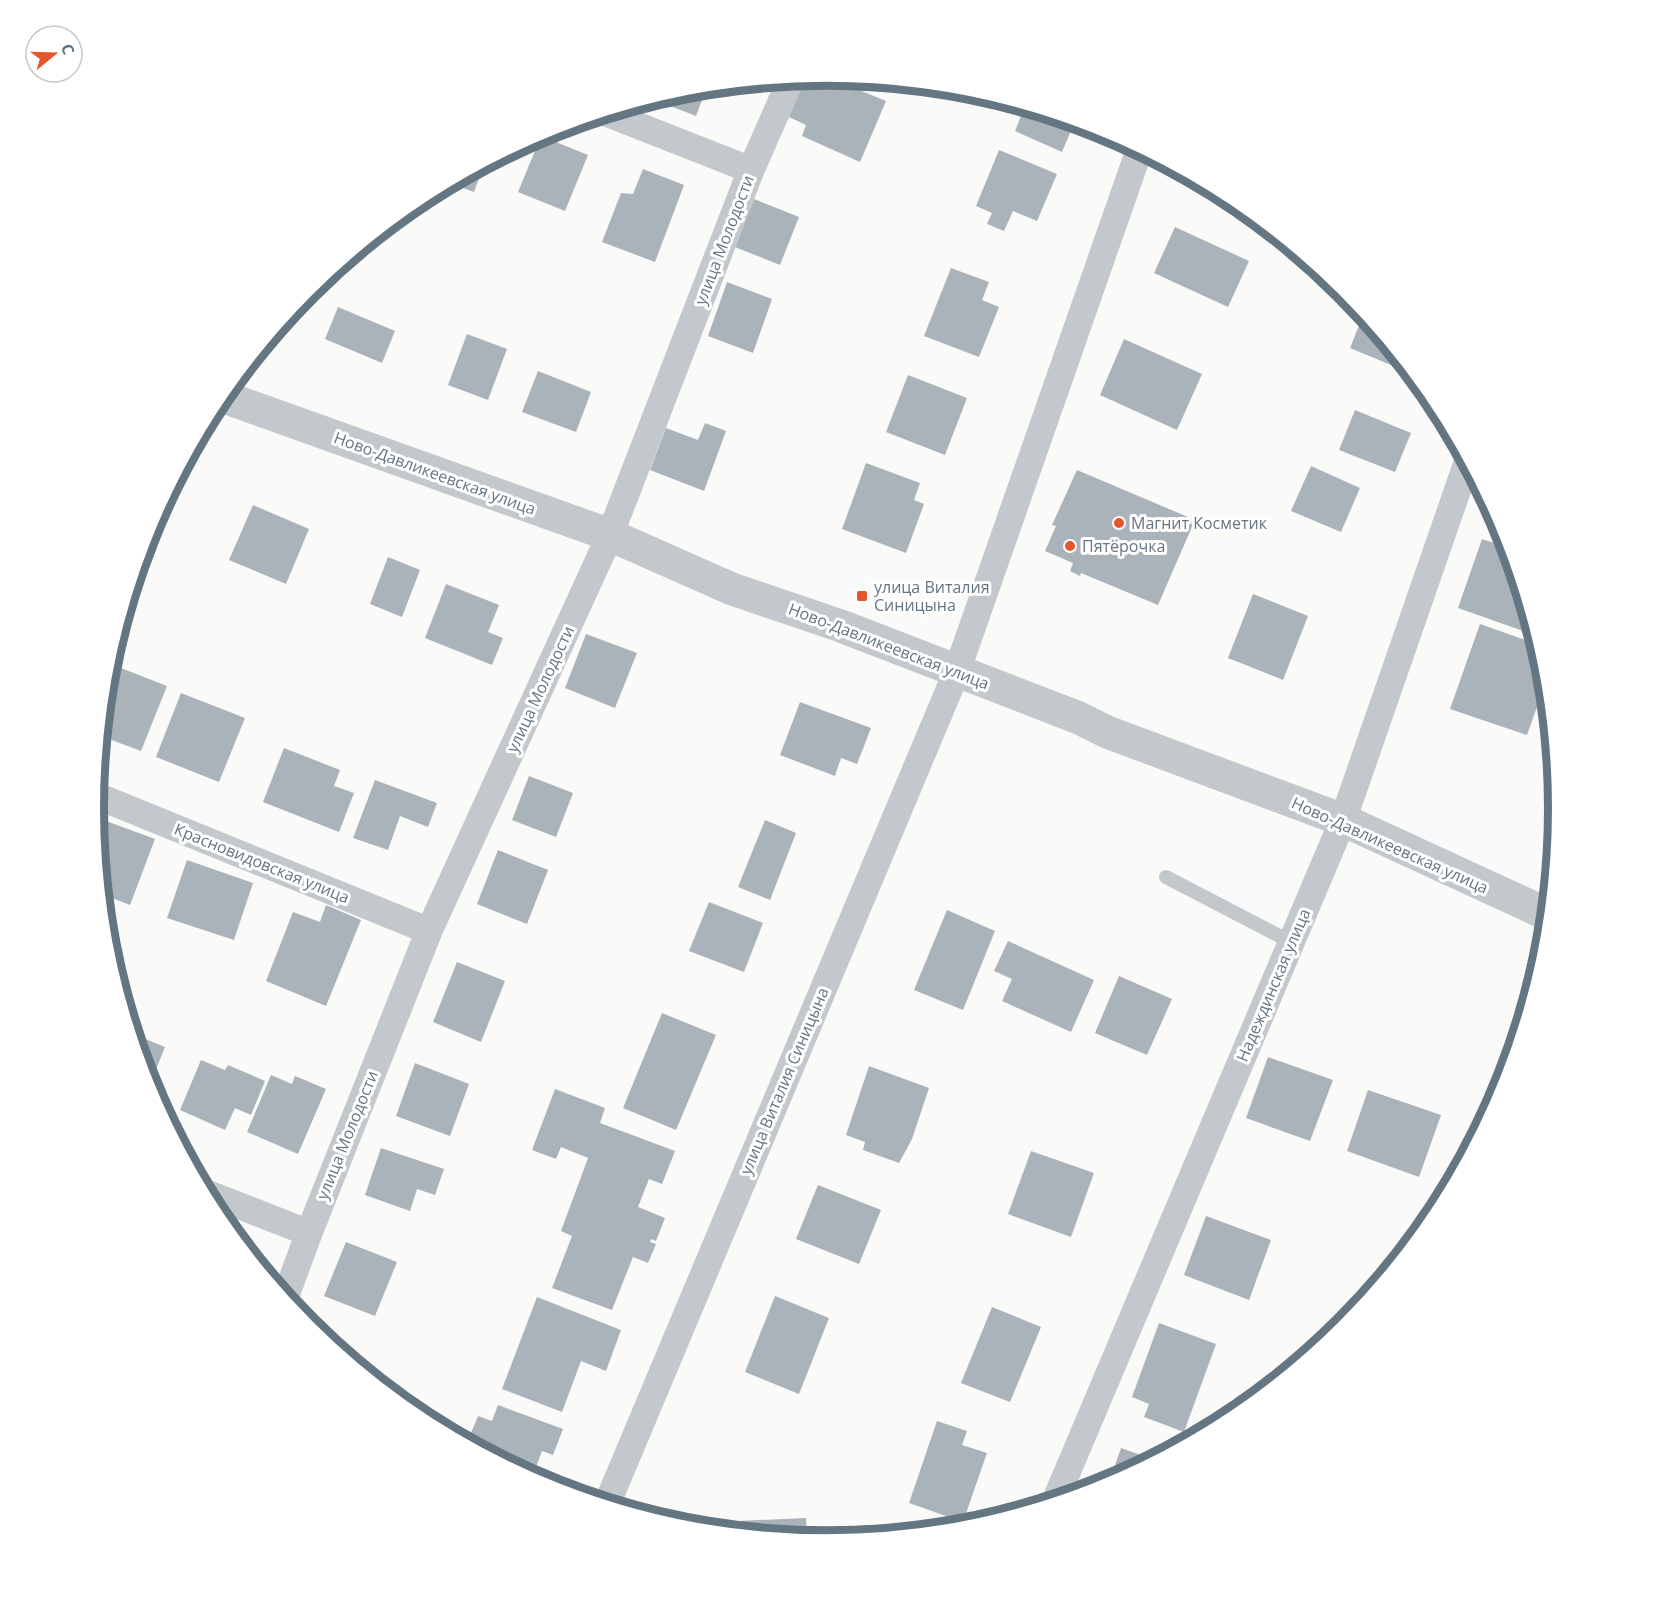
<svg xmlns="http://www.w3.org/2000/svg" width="1653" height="1616" font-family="'Open Sans',sans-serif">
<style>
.building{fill:#aab3b9}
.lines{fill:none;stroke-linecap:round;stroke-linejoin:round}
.service{stroke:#c3c8cc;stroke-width:14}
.minor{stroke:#c3c8cc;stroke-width:27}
.tertiary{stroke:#c3c8cc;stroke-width:33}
.poi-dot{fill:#e4572e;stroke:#fff;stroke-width:2}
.labels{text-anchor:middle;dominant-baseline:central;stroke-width:6;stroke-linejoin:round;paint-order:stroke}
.street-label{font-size:16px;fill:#657683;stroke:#fff}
.poi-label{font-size:16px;fill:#657683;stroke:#fff;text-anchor:start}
.rim{fill:none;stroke:#657683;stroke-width:8}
</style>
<rect width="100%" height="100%" fill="#fafaf8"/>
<path class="building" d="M805 78 833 90 837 81 886 101 860 162 802 136 806 125 789 117Z
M707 87 696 116 652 99 684 89Z
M1025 106 1075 121 1062 152 1015 131Z
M541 136 588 155 565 211 518 192Z
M999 150 1057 174 1037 221 1013 211 1004 231 987 224 992 213 976 206Z
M484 164 474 192 449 183 466 174Z
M643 169 684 185 655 262 602 242 621 193 633 194Z
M754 199 799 217 780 265 735 247Z
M1175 227 1249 261 1228 307 1154 273Z
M951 268 989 282 982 300 999 307 979 357 924 336Z
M727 282 772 299 753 353 708 336Z
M297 304 289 327 280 324Z
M338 307 395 331 382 363 325 339Z
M1364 313 1406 364 1403 370 1350 348Z
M467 334 507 349 488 400 448 385Z
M1124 339 1202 374 1177 430 1100 395Z
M538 371 591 392 576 432 522 412Z
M908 375 967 398 945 455 886 432Z
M1355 410 1411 433 1395 472 1339 450Z
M705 423 726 431 704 491 650 470 666 428 698 440Z
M866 463 920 483 914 500 924 504 906 553 842 529Z
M1311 466 1360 488 1341 532 1291 511Z
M1077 470 1195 520 1158 605 1081 573 1080 576 1070 571 1073 563 1045 551 1056 526 1052 525Z
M253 505 309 529 286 584 229 560Z
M1482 539 1510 548 1537 636 1458 608Z
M388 557 420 570 402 617 370 604Z
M446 584 499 605 488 632 503 638 492 665 425 638Z
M1253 594 1308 616 1283 680 1228 658Z
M1480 624 1539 645 1545 665 1547 679 1527 735 1450 709Z
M586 634 637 653 615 708 565 688Z
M108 663 167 686 141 751 101 736Z
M181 693 245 718 219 782 156 757Z
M800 702 871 728 857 764 841 758 835 776 780 755Z
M284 748 340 770 334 786 354 793 339 832 263 802Z
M529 776 573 793 556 837 512 820Z
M375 780 437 803 428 827 400 816 388 850 353 838Z
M98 818 155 839 130 905 102 894 95 826Z
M765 820 796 833 770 900 738 887Z
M498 850 548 870 527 924 477 904Z
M187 860 253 883 234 940 167 918Z
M709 902 763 923 744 972 689 951Z
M326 905 361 920 326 1006 266 981 293 912 320 922Z
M947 910 995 931 963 1010 914 990Z
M1008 941 1094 980 1071 1032 1002 1001 1012 979 994 971Z
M457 962 505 981 481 1042 433 1022Z
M1119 976 1172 999 1147 1055 1095 1033Z
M662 1013 716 1035 676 1130 623 1108Z
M133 1034 165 1047 149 1087 138 1050Z
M1268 1057 1333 1080 1310 1141 1246 1118Z
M201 1060 225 1070 228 1065 265 1081 251 1115 235 1108 225 1130 180 1110Z
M415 1063 469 1084 450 1136 396 1116Z
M869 1066 929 1088 912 1139 899 1163 863 1150 865 1142 846 1135Z
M271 1075 292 1084 295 1076 326 1089 298 1154 247 1132Z
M555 1089 605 1108 600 1123 675 1151 662 1184 649 1179 638 1207 665 1218 656 1241 651 1239 650 1242 656 1244 648 1263 633 1257 612 1310 552 1288 572 1236 561 1231 588 1158 561 1147 556 1159 532 1150Z
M1368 1090 1441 1115 1419 1177 1347 1151Z
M381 1148 444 1169 435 1195 417 1189 410 1211 365 1195Z
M1031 1151 1094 1173 1071 1237 1008 1214Z
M818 1185 881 1210 859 1264 796 1239Z
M1206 1216 1271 1240 1249 1300 1184 1275Z
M233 1234 250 1241 247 1251 246 1250Z
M346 1242 397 1262 375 1316 324 1296Z
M775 1296 829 1318 799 1394 745 1372Z
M537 1297 621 1330 606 1371 581 1361 562 1412 502 1389Z
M992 1307 1041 1327 1010 1402 961 1383Z
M1159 1323 1216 1344 1184 1432 1144 1417 1149 1404 1132 1397Z
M498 1405 563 1429 553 1455 542 1451 532 1478 467 1443 478 1416 492 1421Z
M937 1421 967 1431 962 1445 987 1453 963 1522 909 1503Z
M1121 1448 1155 1460 1108 1485Z
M806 1518 807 1539 717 1530 716 1522Z"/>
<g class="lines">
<path class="service" d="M1166 877 1291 942"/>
<path class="minor" d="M606 113 751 170
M95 795 429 931
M204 1192 309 1233
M285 1298 309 1233 429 931 610 535 751 170 791 79
M1055 1501 1343 820 1468 460
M607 1504 957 671 1140 148"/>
<path class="tertiary" d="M221 396 610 535 732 589 841 626 1079 718 1107 732 1343 820 1549 915"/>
</g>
<g class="poi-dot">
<circle cx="1119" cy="523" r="6"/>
<circle cx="1070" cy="546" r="6"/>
<rect x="856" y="590" width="12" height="12" rx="3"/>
</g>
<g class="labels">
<g class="street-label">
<text transform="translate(724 240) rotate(-69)">улица Молодости</text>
<text transform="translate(435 473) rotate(20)">Ново-Давликеевская улица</text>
<text transform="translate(889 646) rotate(21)">Ново-Давликеевская улица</text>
<text transform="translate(540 689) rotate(-65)">улица Молодости</text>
<text transform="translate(1390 845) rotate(24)">Ново-Давликеевская улица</text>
<text transform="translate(262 863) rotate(22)">Красновидовская улица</text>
<text transform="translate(1273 985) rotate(-67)">Надеждинская улица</text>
<text transform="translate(784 1081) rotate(-67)">улица Виталия Синицына</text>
<text transform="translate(347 1135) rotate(-68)">улица Молодости</text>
</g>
<g class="poi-label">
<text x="1131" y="523">Магнит Косметик</text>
<text x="1082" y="546">Пятёрочка</text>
<text x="874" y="587">улица Виталия<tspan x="874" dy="18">Синицына</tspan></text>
</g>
</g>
<path d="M0 0H1653V1616H0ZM104 808a722 722 0 1 1 1444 0a722 722 0 1 1-1444 0Z" fill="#fff" fill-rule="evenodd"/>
<path class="rim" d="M104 808a722 722 0 1 1 1444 0a722 722 0 1 1-1444 0Z"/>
<g transform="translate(54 54) rotate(71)"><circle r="28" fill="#ffffff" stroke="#c1c8cd" stroke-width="1.5"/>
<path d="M0-4.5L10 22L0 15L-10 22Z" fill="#e4572e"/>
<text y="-9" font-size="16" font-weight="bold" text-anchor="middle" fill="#657683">С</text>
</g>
</svg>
